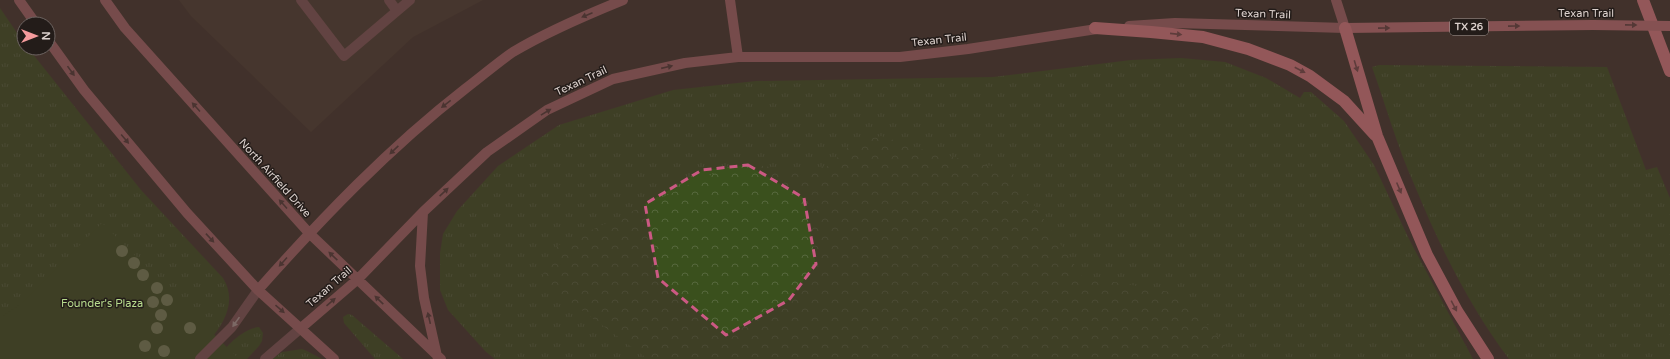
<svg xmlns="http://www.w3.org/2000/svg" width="1670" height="359" font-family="'Varela Round',sans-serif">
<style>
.commercial{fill:#4d3d31}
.grass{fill:url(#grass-tufts)}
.forest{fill:url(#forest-crowns)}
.park{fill:#3a501d}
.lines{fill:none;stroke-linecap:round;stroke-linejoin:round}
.lane{stroke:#89595d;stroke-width:10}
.secondary{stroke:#b66c72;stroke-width:10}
.primary{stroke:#d87982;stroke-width:10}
.highway{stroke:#f78591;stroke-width:12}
.primary-bridge{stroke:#d87982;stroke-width:10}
.tree{fill:#828f61}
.oneway{fill:#563838}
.oneway2{fill:#6b4143}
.oneway3{fill:#824b4f}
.oneway4{fill:#c3adab}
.marked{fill:none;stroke:#cb5983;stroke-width:3;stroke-dasharray:8 5;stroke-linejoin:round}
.labels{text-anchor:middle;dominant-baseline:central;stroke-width:3;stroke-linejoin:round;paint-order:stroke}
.shield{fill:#231c19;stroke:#a49b97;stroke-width:1}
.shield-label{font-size:10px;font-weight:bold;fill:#dcd1cd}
.street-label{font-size:11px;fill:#dcd1cd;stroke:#231c19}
.park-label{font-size:11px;fill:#b7db8d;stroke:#231c19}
</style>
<defs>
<pattern id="grass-tufts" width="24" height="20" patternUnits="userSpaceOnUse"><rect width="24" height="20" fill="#3a501d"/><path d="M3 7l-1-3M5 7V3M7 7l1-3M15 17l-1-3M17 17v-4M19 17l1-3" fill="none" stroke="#56683d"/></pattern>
<pattern id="forest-crowns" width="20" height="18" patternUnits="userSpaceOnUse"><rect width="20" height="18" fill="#3a501d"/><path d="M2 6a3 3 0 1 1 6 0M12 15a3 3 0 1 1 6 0" fill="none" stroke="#56683d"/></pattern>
</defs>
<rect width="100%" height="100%" fill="#42322b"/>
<path class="commercial" d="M179 0H483L413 37 311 132 191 16Z"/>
<path class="grass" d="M0 8 24 43V48H28L141 190 223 278C237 300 225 323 209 341L0 359Z
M1181 58 1225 62 1266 78 1300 98 1304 92H1311L1344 121 1374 165 1409 239 1473 359H495L486 352 448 310 440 290V253L443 234 457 211 498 166 559 125 673 90 756 81 993 77 1131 60Z
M1379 65 1607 67 1646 170 1657 167 1670 198V359H1509C1469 306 1439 245 1414 184 1397 146 1386 106 1372 67Z
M348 314 352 315 403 359H375L344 323 343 317Z
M259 327 263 333 262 341 259 346 247 359H218C225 346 244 328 259 327Z
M302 349 307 351 322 359H272L282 352Z"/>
<path class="forest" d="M881 136 924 150 1011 171 1082 276 1181 294 1237 359H648L542 281 545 264 557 246 739 162 788 170 829 166 852 143Z"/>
<path class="park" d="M102 223 239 359H0V318L22 303Z"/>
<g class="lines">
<path class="lane" d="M301 0 344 56 410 0
M389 0 397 11
M200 359 232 327 258 290
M265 359 301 328"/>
<path class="secondary" d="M19 0 36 24
M105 0 125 28 309 233 441 359
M730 0 738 57
M1129 26 1175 23 1345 28 1336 0
M48 40 84 90 187 213 258 290 334 359
M423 212 420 266 424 298 437 356
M258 290C322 218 389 148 465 89 481 77 497 63 513 52 548 31 586 15 623 0
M301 328 358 279 423 212 487 152 547 110 613 79 685 63 738 57H900L968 49 1103 28"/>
<path class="primary" d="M1345 28 1593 25"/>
<path class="highway" d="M1643 0 1670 71
M1095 28 1151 32 1203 37 1248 49 1290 65 1310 76 1344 101 1375 135
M1345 28 1377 136 1427 255 1457 311 1488 359"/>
<path class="primary-bridge" d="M1593 25 1670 26"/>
</g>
<g class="tree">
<circle cx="122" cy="251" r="6"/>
<circle cx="134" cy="263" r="6"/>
<circle cx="143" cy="275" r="6"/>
<circle cx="157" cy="288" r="6"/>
<circle cx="167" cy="300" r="6"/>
<circle cx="153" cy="302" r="6"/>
<circle cx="161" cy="315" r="6"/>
<circle cx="157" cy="328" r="6"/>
<circle cx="190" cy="328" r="6"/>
<circle cx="145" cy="346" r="6"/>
<circle cx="164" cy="351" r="6"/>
</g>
<defs><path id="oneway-solid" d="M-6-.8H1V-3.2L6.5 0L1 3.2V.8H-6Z"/></defs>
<g class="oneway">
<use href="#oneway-solid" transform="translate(587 15) rotate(157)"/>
<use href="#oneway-solid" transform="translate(667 67) rotate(-13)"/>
<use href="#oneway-solid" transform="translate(71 71) rotate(54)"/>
<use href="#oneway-solid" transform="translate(446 104) rotate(142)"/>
<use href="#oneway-solid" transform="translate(196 107) rotate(-132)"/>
<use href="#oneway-solid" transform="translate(546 112) rotate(-31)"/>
<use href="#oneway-solid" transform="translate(125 139) rotate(50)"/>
<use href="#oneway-solid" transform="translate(394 150) rotate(137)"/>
<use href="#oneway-solid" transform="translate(444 192) rotate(-43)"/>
<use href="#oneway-solid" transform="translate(283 204) rotate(-132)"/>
<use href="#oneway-solid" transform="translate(210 238) rotate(47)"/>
<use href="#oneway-solid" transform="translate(333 256) rotate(-137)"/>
<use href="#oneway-solid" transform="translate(283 262) rotate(132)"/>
<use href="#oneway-solid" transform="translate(379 300) rotate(-136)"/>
<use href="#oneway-solid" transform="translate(331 302) rotate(-41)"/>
<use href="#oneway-solid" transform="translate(280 309) rotate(41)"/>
<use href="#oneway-solid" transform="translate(429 318) rotate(-103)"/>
</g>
<g class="oneway2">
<use href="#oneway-solid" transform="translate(1631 25) rotate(1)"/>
<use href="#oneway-solid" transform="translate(1514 26) rotate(-1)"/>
<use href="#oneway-solid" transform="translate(1384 28) rotate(-1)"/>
</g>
<g class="oneway3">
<use href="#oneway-solid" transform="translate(1176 34) rotate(6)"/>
<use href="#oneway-solid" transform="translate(1356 66) rotate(73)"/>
<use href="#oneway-solid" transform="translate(1300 70) rotate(28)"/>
<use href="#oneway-solid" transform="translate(1399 188) rotate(67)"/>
<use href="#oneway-solid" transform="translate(1454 306) rotate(62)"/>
</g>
<use class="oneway4" href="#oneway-solid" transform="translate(236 322) rotate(125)"/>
<path d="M0 0H1670V359H0ZM748 165 804 198 816 264 789 300 726 335 658 278 645 204 702 170Z" fill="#42322b" fill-opacity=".55" fill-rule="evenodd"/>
<path class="marked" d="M748 165 804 198 816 264 789 300 726 335 658 278 645 204 702 170Z"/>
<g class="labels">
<rect class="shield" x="1450" y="19" width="38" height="16" rx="3"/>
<g class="shield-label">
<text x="1469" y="27">TX 26</text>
</g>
<g class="street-label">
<text x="1586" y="13">Texan Trail</text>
<text transform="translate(1263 14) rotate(2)">Texan Trail</text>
<text transform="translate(939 40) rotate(-6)">Texan Trail</text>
<text transform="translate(581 81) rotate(-25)">Texan Trail</text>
<text transform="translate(275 178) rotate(48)">North Airfield Drive</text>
<text transform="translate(329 287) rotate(-41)">Texan Trail</text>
</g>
<g class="park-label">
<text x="102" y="303">Founder's Plaza</text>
</g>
</g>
<g transform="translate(36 36) rotate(90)"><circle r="19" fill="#231c19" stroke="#6d6461"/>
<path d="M0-3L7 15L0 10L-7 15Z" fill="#f59b9d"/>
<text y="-6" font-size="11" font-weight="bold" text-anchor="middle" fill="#dcd1cd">N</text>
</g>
</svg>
